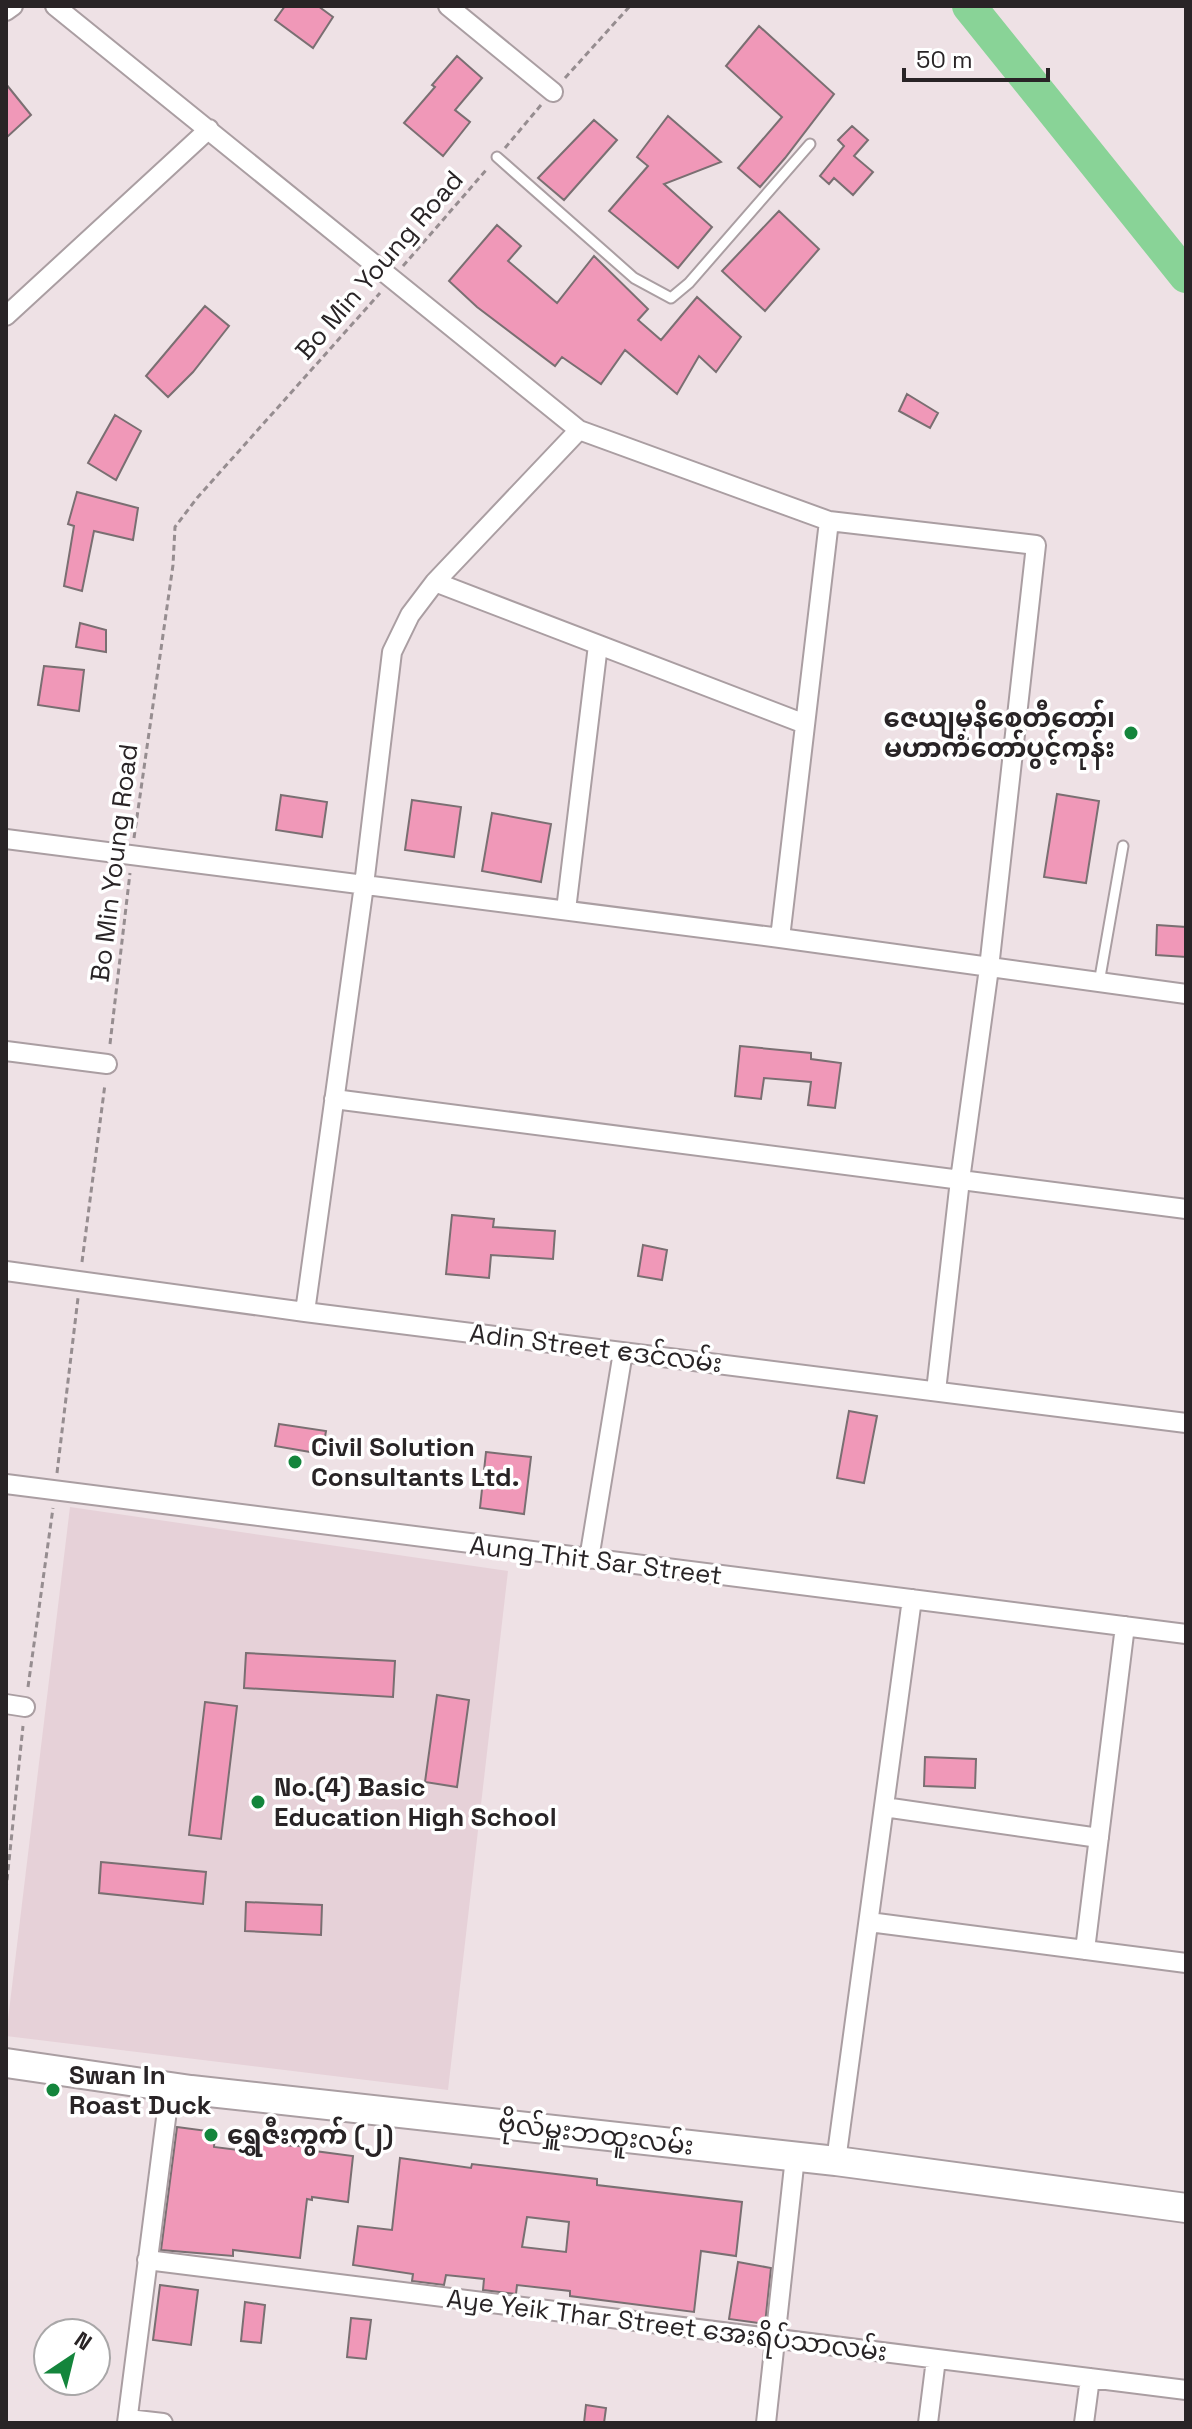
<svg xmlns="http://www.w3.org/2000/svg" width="1192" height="2429" font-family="'Space Grotesk','Noto Sans Myanmar',sans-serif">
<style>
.built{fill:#e6d1d8}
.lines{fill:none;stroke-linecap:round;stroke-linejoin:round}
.river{stroke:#89d397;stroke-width:34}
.building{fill:#f098b8;stroke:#7a6f72;stroke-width:2;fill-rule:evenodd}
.lane-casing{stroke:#aa9ea2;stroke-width:13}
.street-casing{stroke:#aa9ea2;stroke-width:22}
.primary-casing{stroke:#aa9ea2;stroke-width:32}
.path{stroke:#968d90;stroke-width:3;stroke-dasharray:6 4;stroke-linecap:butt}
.lane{stroke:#fff;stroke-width:9}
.street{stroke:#fff;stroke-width:18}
.primary{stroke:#fff;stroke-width:28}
.poi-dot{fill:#14853c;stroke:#fff;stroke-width:3}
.labels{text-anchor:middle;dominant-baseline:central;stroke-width:7;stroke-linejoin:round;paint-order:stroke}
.street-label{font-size:26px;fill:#292426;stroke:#fff}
.poi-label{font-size:26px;font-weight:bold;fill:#292426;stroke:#fff;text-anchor:start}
</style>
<rect width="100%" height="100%" fill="#eee1e5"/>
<path class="built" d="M70 1507 508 1571 448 2090 6 2036Z"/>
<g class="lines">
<path class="river" d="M969 6 1186 276"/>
</g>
<path class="building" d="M285 6H318L333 17 313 48 275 20Z
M759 26 834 94 785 158 760 187 738 168 782 117 726 66Z
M457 56 482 78 455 110 470 122 443 156 404 123 435 87 432 85Z
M6 84 31 115 6 138Z
M668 116 721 162 664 184 712 227 678 268 609 211 648 166 637 157Z
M594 120 617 140 564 200 538 178Z
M852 126 868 140 854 156 873 172 853 195 834 178 829 184 820 176 844 146 838 140Z
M779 211 819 249 765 311 722 271Z
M497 225 521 246 508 261 557 303 594 256 648 309 638 320 661 340 697 297 741 337 716 372 699 356 677 394 625 350 601 384 562 357 555 366 477 307 449 281Z
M205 306 229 326 193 372 168 397 146 376Z
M907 394 938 413 930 428 899 411Z
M115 415 141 431 116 480 88 463Z
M77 492 138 508 133 540 94 531 82 591 64 586 74 526 68 524Z
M80 623 106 630V652L76 647Z
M44 666 84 670 79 711 38 705Z
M1057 794 1099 801 1086 883 1044 877Z
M281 795 327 802 322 837 276 830Z
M412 800 461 807 454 857 405 850Z
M492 813 551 824 541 882 482 871Z
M1157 925 1186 927V957L1156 955Z
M740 1046 811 1053V1059L841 1063 835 1108 808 1105 811 1082 764 1078 761 1099 735 1096Z
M452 1215 494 1219 493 1227 555 1231 553 1259 491 1255 489 1278 446 1274Z
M643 1245 667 1250 662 1280 638 1276Z
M849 1411 877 1416 864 1483 837 1478Z
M279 1424 326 1431 322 1454 275 1446Z
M486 1452 531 1457 524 1514 480 1508Z
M246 1653 395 1661 393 1697 244 1688Z
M437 1695 469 1700 457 1787 425 1782Z
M205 1702 237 1706 221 1839 189 1835Z
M925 1757 976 1759 975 1788 924 1786Z
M101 1862 206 1872 203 1904 99 1893Z
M246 1902 322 1905 321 1935 245 1931Z
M177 2127 215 2132 214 2147 261 2153 262 2141 282 2142 281 2145 315 2147V2151L353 2156 348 2202 312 2197V2200L307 2199 300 2258 233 2250V2256L161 2250Z
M400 2158 471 2168 472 2164 597 2179V2185L742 2202 736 2256 701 2251 694 2312 570 2296V2291L517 2285 516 2294 483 2290 484 2279 446 2275 444 2285 412 2281 413 2274 353 2265 358 2226 392 2230ZM527 2217 569 2222 566 2252 522 2247Z
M738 2262 771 2268 765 2324 729 2319Z
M160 2285 198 2290 191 2345 153 2340Z
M245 2302 265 2305 261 2343 241 2341Z
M351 2318 371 2320 366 2359 347 2357Z
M586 2405 606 2408 604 2423H584Z"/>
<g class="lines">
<g class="lane-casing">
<path id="lane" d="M497 157 634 278 671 298 689 283 810 144
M1099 983 1123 846"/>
</g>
<g class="street-casing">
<path id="street" d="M55 6 579 430 829 521 1036 545 989 968 960 1180 936 1391
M448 6 553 92
M6 11 13 6
M6 316 209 129
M435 582 805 724
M6 839 780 938 1186 994
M566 910 598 645
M780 938 829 521
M6 1051 107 1064
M334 1099 1186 1209
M6 1271 305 1312 1186 1423
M305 1312 364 885 392 652 410 615 435 582 579 430
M6 1484 1186 1634
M589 1559 623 1352
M6 1704 25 1707
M884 1807 1099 1838
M869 1922 1186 1963
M1085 1950 1125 1626
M836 2161 912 1599
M147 2260 1186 2390
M128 2419 163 2423
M127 2423 170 2087
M766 2423 795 2157
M928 2423 936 2359
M1084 2423 1090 2378"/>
</g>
<g class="primary-casing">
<path id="primary" d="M6 2063 191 2090 836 2161 1186 2208"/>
</g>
<path class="path" d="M565 78 630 6
M505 148 541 105
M403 266 487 169
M134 838 173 565 175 527 197 498 380 293
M110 1044 130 873
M82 1262 105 1084
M57 1473 78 1298
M28 1687 53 1508
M6 1890 23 1726"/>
<use href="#lane" class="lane"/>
<use href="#street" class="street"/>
<use href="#primary" class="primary"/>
</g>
<g class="poi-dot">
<circle cx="1131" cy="733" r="8"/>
<circle cx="295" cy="1462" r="8"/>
<circle cx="258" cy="1802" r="8"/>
<circle cx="53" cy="2090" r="8"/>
<circle cx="211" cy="2135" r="8"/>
</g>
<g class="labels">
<g class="street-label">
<text transform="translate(379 265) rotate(-49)">Bo Min Young Road</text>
<text transform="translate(114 863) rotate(-83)">Bo Min Young Road</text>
<text transform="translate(596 1348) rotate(7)">Adin Street ဧဒင်လမ်း</text>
<text transform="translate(596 1560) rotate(7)">Aung Thit Sar Street</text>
<text transform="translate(596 2134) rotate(7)">ဗိုလ်မှူးဘထူးလမ်း</text>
<text transform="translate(667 2325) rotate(7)">Aye Yeik Thar Street အေးရိပ်သာလမ်း</text>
</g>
<g class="poi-label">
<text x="1115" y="718" text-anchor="end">ဇေယျမုနိစေတီတော်၊<tspan x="1115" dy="30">မဟာကံတော်ပွင့်ကုန်း</tspan></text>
<text x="311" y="1447">Civil Solution<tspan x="311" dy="30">Consultants Ltd.</tspan></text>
<text x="274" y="1787">No.(4) Basic<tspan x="274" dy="30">Education High School</tspan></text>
<text x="69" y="2075">Swan In<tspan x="69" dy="30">Roast Duck</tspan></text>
<text x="227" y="2135">ရွှေဇီးကွက် (၂)</text>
</g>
</g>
<rect width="1192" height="2429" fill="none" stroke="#292426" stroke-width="16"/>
<g transform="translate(72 2357) rotate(35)"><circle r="38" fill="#ffffff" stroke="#a9a7a8" stroke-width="2"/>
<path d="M0-6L14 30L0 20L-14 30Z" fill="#14853c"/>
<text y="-12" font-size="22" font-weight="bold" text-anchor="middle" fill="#292426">N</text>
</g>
<path d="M904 68v12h144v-12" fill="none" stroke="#292426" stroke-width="4"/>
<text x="916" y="68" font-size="24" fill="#292426" stroke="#ffffff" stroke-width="6" paint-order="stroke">50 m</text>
</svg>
